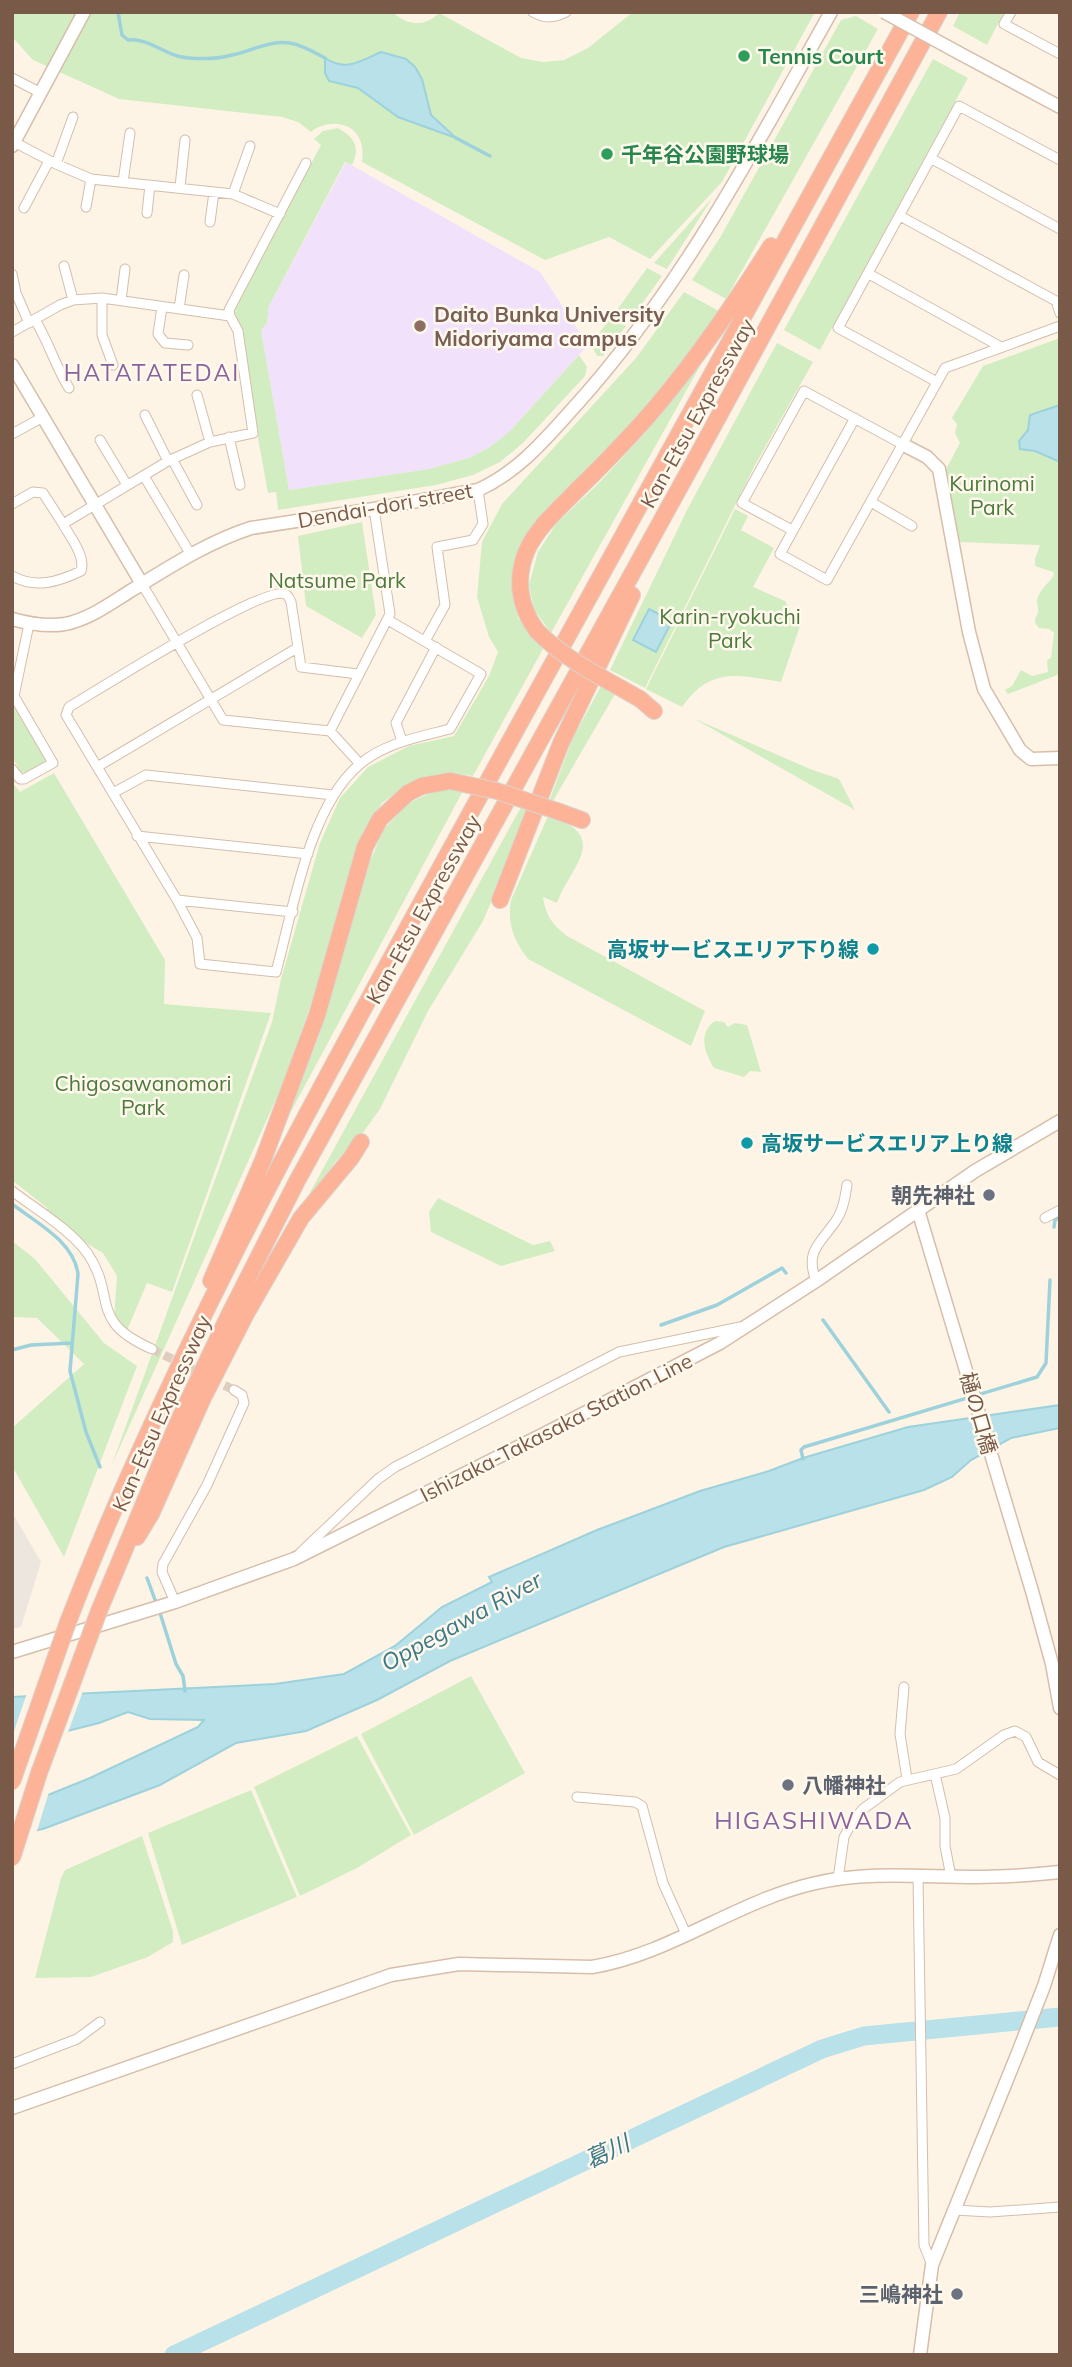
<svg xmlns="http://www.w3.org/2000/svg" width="1072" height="2367" font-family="Mulish,'Noto Sans JP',sans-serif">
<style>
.industrial{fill:#ede6df}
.education{fill:#f1e1fa}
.green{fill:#d3edc2}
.water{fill:#b8e1e9;stroke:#9dd1db;stroke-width:2}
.pier{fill:#fef4e5}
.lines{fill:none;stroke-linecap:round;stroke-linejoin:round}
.stream{stroke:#9dd1db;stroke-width:3.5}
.river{stroke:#b8e1e9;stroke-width:19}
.street-tunnel{stroke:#ddcebe;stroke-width:9;stroke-dasharray:9 4.5;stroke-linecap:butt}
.street-casing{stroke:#d3beac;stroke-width:11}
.secondary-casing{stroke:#d6beaa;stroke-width:15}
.highway-casing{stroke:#dcd4cf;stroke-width:18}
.street{stroke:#fff;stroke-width:9}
.secondary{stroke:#fff;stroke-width:12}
.highway{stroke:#fcb398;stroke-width:16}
.secondary-bridge-casing{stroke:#d6beaa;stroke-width:15;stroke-linecap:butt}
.highway-bridge-casing{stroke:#dcd4cf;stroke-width:18;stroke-linecap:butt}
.secondary-bridge{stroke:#fff;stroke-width:12}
.highway-bridge{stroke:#fcb398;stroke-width:16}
.leisure-dot{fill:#2e9e5b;stroke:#fff8ed;stroke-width:2.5}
.education-dot{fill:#8d6e63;stroke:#fff8ed;stroke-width:2.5}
.culture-dot{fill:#0f9aa8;stroke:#fff8ed;stroke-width:2.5}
.worship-dot{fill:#6b7280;stroke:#fff8ed;stroke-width:2.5}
.labels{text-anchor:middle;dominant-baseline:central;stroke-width:5;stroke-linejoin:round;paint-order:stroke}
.leisure-label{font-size:21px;font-weight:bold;fill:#27864d;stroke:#fff8ed;text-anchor:start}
.education-label{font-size:21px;font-weight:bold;fill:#785e54;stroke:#fff8ed;text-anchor:start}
.street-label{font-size:21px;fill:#795a48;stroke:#fff8ed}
.park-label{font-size:21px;fill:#4d7a3c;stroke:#fff8ed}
.culture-label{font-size:21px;font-weight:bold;fill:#0d838f;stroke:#fff8ed;text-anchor:end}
.worship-label{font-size:21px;font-weight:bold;fill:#5b616d;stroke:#fff8ed;text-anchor:end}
.neighbourhood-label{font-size:23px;letter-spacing:2px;fill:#8a639c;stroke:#fff8ed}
.water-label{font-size:23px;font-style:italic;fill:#3d7987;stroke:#fff8ed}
.quarter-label{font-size:24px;letter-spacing:2px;fill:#8a639c;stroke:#fff8ed}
</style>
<rect width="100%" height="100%" fill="#fef4e5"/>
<path class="industrial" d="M12 1512 41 1562 21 1627 12 1629Z"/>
<path class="education" d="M346 162 540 272 588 345 510 431 490 447 469 458 429 469 289 490 261 330 267 323 269 306Z"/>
<path class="green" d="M12 12H393C407 26 425 27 439 13L521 58 543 62 564 60 588 48 633 12H815L722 182 650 259 609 237 545 260 362 162C363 155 363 147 360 140 352 120 325 120 311 132L298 122 282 117 119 99 33 60 12 37Z
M960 12H1004L987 45 953 26Z
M856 16 878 29 726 299 692 280 721 236 841 20Z
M933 59 968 78 820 350 784 330Z
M338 128C354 137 361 147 352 165L345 162 269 306 267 323 261 330 289 490 429 469 469 458 490 447 510 431 579 355 587 367 585 376 523 443 500 462 473 475 436 485 278 510 276 492 268 493 235 312 238 301 321 145 314 139 323 131Z
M713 197 667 269 654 263Z
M647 268 662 276 631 319 617 310Z
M684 292 719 311 688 354 631 424 544 511 519 545 512 578 518 618 543 649 473 776 454 773 438 775 411 782 382 803 362 833 343 891 316 989 285 1079 111 1467 272 1022 281 979 320 843 340 798 368 767 409 746 454 736 489 676 498 652 489 637 477 597 482 542 502 504 636 358Z
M612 316 626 326 603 356H597L591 344Z
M1060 338V674L1008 694 1005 690 1012 686 1021 670 1032 676 1048 672 1047 660 1051 658 1054 633 1049 629 1039 628C1032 620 1036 620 1038 612 1039 608 1036 604 1037 600 1039 590 1049 583 1054 575L1053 572 1035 566V559L1040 545 957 542 945 471 960 443 955 433 957 424 952 418 983 366Z
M777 343 813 362 754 467 645 688 610 670 687 510Z
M709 350 551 633 534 609 529 585 538 552 556 524 598 484 646 432Z
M735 509 748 516 741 530 774 548 753 587 785 601 800 626 781 682C738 675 711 666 682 707L646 689Z
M362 522 376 615 362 638 306 606 298 536Z
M601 686 615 694 553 801 550 799 572 740Z
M12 703 45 757 44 764 28 773 21 772 12 757Z
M693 718 810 769 839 779 855 810Z
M54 773 165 960 164 1004 271 1013 172 1292 147 1283 128 1328 130 1331 114 1318 117 1276 103 1253 84 1242 47 1211V1208L12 1180V782L20 792Z
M440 788 464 789 287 1119 319 1036 370 862 383 830 409 803Z
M521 807 531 809 483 921 428 1011 380 1109 357 1141 336 1161 301 1209Z
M548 816C613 836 570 866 557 903L543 897C546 916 552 924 567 936L705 1011 691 1046 528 959C514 941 507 924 511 900Z
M715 1021 724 1022 728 1027 735 1023 747 1025 761 1072 750 1071 744 1077 714 1068C704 1052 698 1033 715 1021Z
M438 1198 533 1245 550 1241 555 1251 501 1266 431 1232 429 1212Z
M12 1241 35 1259 104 1343 137 1366 64 1557 12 1466V1428L84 1364 37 1318 12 1317Z
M471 1676 525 1773 414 1835 361 1734Z
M357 1736 411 1835 357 1868 300 1896 254 1787Z
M251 1790 297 1897 182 1945 148 1833Z
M142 1836 173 1931V1942L148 1957 91 1977 35 1978 61 1878 65 1870Z"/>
<path class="water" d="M381 52 406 59 415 67 422 79 431 115 456 138 398 117 358 88 329 81 325 73V58C346 72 360 61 381 52Z
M1060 405V462L1035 451 1020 449 1019 441 1028 430 1030 415Z
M649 609 672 621 656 652 633 640Z
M1060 1405V1428L1011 1438 971 1460 952 1477 924 1490 724 1547 450 1661 377 1700 306 1731 236 1743 160 1785 43 1829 12 1835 18 1807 90 1778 198 1727 204 1720 150 1719 128 1712 99 1723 12 1745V1697L275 1684 344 1674 395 1646 442 1607 492 1582 489 1577 597 1530 700 1491 769 1471 803 1458 908 1427Z"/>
<path class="pier" d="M83 1691 67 1735 12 1748V1737L27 1693Z
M49 1792 36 1834 12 1839V1804Z"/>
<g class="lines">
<path class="stream" d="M118 12 122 35 128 40C151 38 166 57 189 58 203 59 219 59 232 55 251 51 270 40 290 43 302 45 314 52 325 58
M456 138 490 156
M12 1204C37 1223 74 1242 78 1274L70 1371 86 1432 100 1467
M1054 1227 1055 1220 1060 1217
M823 1320 889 1412
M661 1325 717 1305 782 1268 786 1273
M12 1350 31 1345 72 1343
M803 1459 801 1450 804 1447 1037 1377 1046 1363 1050 1280
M147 1578 161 1616 176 1664 183 1676 185 1691"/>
<path class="river" d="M174 2355 822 2049 864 2036 1060 2017"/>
<path class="street-tunnel" d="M152 1349 234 1390"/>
<g class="street-casing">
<path id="street" d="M533 12C545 19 554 18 566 12
M1011 12 1004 24 1060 54
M12 78 41 93
M14 142 56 164 91 179 233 194 280 214
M932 159 1060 229
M56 164 73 117
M123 182 130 133
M180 187 185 140
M233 194 250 146
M86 207 91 179
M24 208 49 161
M147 213 150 185
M900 216 1056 301 1060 313
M210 222 214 192
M64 266 73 300
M12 274 16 293 29 323
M869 274 1001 347
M102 298V335L113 365
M121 300 125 269
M162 307 158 334 165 343 188 345
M179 309 184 275
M35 320C49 342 55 366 69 388
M12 332 60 305 73 300 102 298 230 316
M937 382 838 328 959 106 1060 160
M197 395 210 442
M145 415 168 461
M855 418 780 554 827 580 945 368 1060 326
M12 434 43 417
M229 437 240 485
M100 440 127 485
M172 459 197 505
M144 476 191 555
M871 502 912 526
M12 504 33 492 43 493 63 524
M792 530 742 503 804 391 902 444
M12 576C36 589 58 582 81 571 86 556 70 537 63 524L168 461 210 442 253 433 238 331 230 316 229 310 306 163
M142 584 223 720 330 731
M425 641 445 605 437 547 473 540 483 524 478 490
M358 674 301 667 291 602C289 598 288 595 285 594 263 585 98 690 69 707L66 715 177 900 197 938 200 964 276 972C293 910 309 806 360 764 385 743 419 737 450 729L481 674 388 620
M402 741 396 723 436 647
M360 764 330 731 390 614 374 509
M97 767 297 648
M12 769 20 779H24L53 763 14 696 29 624
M113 793 146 775 333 795
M137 836 308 854
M177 900 293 912
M12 1191C37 1210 70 1229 88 1254 117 1298 88 1321 152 1349
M1045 1218 1060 1210
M816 1281C805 1251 819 1245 835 1222 843 1211 845 1198 847 1185
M300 1553 378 1479 395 1467 619 1352 740 1327
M175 1602 162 1572 163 1564 207 1485 244 1403 242 1395 234 1390
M904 1687 900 1734 907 1779
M935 1774 945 1818V1846L951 1877
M577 1797 635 1802 642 1806 663 1883 686 1934
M918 1877 924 2245 932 2265
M838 1879 844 1837 852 1822 863 1809 900 1782 956 1769 1004 1735 1015 1731 1026 1737 1038 1762 1060 1775
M12 2064 77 2039 100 2022
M955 2210 990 2212 1060 2207"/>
</g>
<g class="secondary-casing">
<path id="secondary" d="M959 53 1060 107
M12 146 84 12
M12 365 142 584
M902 444 927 457 939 469 969 632 984 689 1020 750 1031 759 1060 758
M12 619C30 624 47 627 65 624 90 619 111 603 132 590 171 566 208 542 251 528L374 509 478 490C520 471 547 437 577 404 683 286 754 149 831 12
M918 1210 1032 1591 1052 1664 1060 1708
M12 1652 175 1602 294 1559 544 1434 720 1343 816 1281 975 1171 1060 1121
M12 2108 391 1975 459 1964 592 1967C671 1954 738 1900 816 1883 868 1871 922 1877 975 1877 1003 1877 1031 1875 1060 1872
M920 2355 932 2265 1019 2050 1044 1986 1060 1935"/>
</g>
<g class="highway-casing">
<path id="highway" d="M537 631C519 607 515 578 527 550 538 526 560 508 578 489 600 468 621 446 642 423 690 369 732 308 771 246
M640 699 654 711
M557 811 582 820
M500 900 561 743 632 595
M211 1281 263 1160 317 1015 365 847 380 819 408 793 422 786 450 781
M137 1537 151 1514 203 1398 247 1312 301 1218 351 1158 361 1142
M99 1611 177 1424 231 1311 297 1181 697 456 939 12
M68 1622C170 1358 309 1109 444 861 599 578 755 295 911 12"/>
</g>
<use href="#street" class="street"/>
<use href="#secondary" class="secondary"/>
<use href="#highway" class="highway"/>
<g class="secondary-bridge-casing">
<path id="secondary-bridge" d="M884 12 959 53"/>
</g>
<g class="highway-bridge-casing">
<path id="highway-bridge" d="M537 631C565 660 604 678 640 699
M450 781 497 791 557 811
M12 1782 68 1622
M12 1858 39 1773 99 1611"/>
</g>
<use href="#secondary-bridge" class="secondary-bridge"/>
<use href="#highway-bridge" class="highway-bridge"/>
</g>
<g class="leisure-dot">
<circle cx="744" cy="56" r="7"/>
<circle cx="607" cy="154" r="7"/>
</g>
<circle class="education-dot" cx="420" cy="326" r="7"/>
<g class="culture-dot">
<circle cx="873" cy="949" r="7"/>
<circle cx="747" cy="1143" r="7"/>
</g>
<g class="worship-dot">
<circle cx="989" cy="1195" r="7"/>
<circle cx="788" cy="1785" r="7"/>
<circle cx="957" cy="2294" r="7"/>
</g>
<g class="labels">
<g class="leisure-label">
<text x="758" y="56">Tennis Court</text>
<text x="621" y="154">千年谷公園野球場</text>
</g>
<g class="education-label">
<text x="434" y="314">Daito Bunka University<tspan x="434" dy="24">Midoriyama campus</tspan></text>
</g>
<g class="street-label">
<text transform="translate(697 413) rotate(-61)">Kan-Etsu Expressway</text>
<text transform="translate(385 505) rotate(-10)">Dendai-dori street</text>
<text transform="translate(423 909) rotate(-61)">Kan-Etsu Expressway</text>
<text transform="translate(161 1413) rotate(-66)">Kan-Etsu Expressway</text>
<text transform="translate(979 1413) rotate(74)">樋の口橋</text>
<text transform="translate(556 1427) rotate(-27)">Ishizaka-Takasaka Station Line</text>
</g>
<g class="park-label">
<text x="992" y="483">Kurinomi<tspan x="992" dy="24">Park</tspan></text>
<text x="337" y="580">Natsume Park</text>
<text x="730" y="616">Karin-ryokuchi<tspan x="730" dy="24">Park</tspan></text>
<text x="143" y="1083">Chigosawanomori<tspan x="143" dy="24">Park</tspan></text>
</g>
<g class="culture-label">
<text x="859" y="949">高坂サービスエリア下り線</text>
<text x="761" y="1143" text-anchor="start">高坂サービスエリア上り線</text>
</g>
<g class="worship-label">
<text x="975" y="1195">朝先神社</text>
<text x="802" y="1785" text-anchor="start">八幡神社</text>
<text x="943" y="2294">三嶋神社</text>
</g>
<g class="neighbourhood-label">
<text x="152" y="372">HATATATEDAI</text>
</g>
<g class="water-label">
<text transform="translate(461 1621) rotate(-29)">Oppegawa River</text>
<text transform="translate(607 2151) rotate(-25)">葛川</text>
</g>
<g class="quarter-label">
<text x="814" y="1820">HIGASHIWADA</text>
</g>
</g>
<rect width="1072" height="2367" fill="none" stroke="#795a48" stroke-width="28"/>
</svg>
